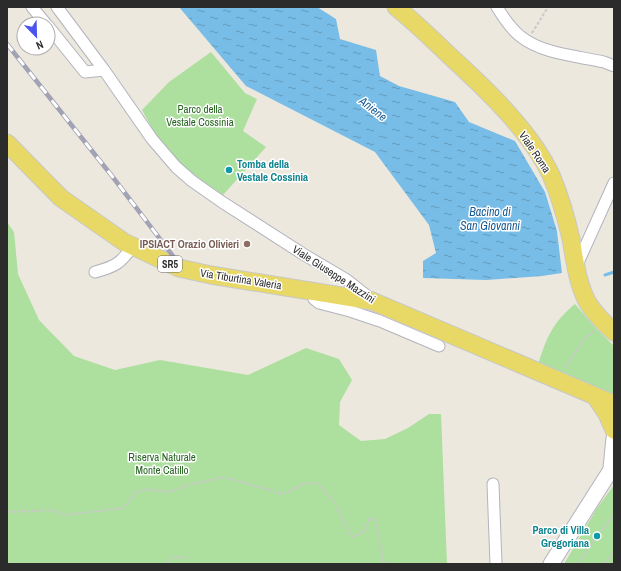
<svg xmlns="http://www.w3.org/2000/svg" width="621" height="571" font-family="'Archivo Narrow',sans-serif">
<style>
.park{fill:#addf9e}
.water{fill:url(#water-ripples)}
.lines{fill:none;stroke-linecap:round;stroke-linejoin:round}
.stream{stroke:#78bde7;stroke-width:3}
.street-casing{stroke:#b2b3be;stroke-width:13}
.secondary-casing{stroke:#b2b3be;stroke-width:17}
.primary-casing{stroke:#c8c8c8;stroke-width:19}
.path{stroke:#c8c8c8;stroke-width:2;stroke-dasharray:3 2;stroke-linecap:butt}
.street{stroke:#fff;stroke-width:11}
.secondary{stroke:#fff;stroke-width:15}
.primary{stroke:#e8d967;stroke-width:17}
.rail-casing{stroke:#a1a2b4;stroke-width:4.5}
.rail{stroke:#fff;stroke-width:3;stroke-dasharray:9;stroke-linecap:butt}
.culture-dot{fill:#0f9aa8;stroke:#fff;stroke-width:1.5}
.education-dot{fill:#8d6e63;stroke:#fff;stroke-width:1.5}
.labels{text-anchor:middle;dominant-baseline:central;stroke-width:3;stroke-linejoin:round;paint-order:stroke}
.shield{fill:#fff;stroke:#6b6b6b;stroke-width:1}
.shield-label{font-size:10px;font-weight:bold;fill:#2b2b2b}
.park-label{font-size:11px;fill:#25641f;stroke:#fff}
.street-label{font-size:11px;fill:#2b2b2b;stroke:#fff}
.culture-label{font-size:11px;font-weight:bold;fill:#0d838f;stroke:#fff;text-anchor:start}
.education-label{font-size:11px;font-weight:bold;fill:#785e54;stroke:#fff;text-anchor:end}
.water-label{font-size:12px;font-style:italic;fill:#165a94;stroke:#fff}
</style>
<defs>
<pattern id="water-ripples" width="26" height="14" patternUnits="userSpaceOnUse"><rect width="26" height="14" fill="#78bde7"/><path d="M2 4q2-2 4 0t4 0M15 11q2-2 4 0t4 0" fill="none" stroke="#639abb"/></pattern>
</defs>
<rect width="100%" height="100%" fill="#ece8de"/>
<path class="park" d="M211 52 245 93 257 99 243 131 266 147 223 195C199 179 174 162 158 137 152 129 147 119 142 110L169 82Z
M7 222 14 232 18 274 39 320 74 356 115 370 160 360 248 375 306 348 339 359 352 380 340 402 339 425 361 441 385 439 408 428 429 414H441L447 564H7Z
M575 304 594 326 614 346V397L538 365C546 338 553 322 575 304Z
M614 485V564H564L597 508Z"/>
<path class="water" d="M179 7H317L336 19 340 39 376 50 380 76 399 86 455 102 469 122 515 141 545 192 557 231 562 273 542 276 486 280 423 278V261L436 253 429 225 375 152 246 86Z"/>
<g class="lines">
<path class="stream" d="M605 275 614 272"/>
<g class="street-casing">
<path id="street" d="M32 7 46 24
M57 7 104 70 152 139 176 167 192 181 222 202 303 254 347 280 371 299
M497 7C503 17 510 28 520 36 542 54 577 56 604 62L614 66
M48 26 85 72 104 70
M576 267 614 183
M95 272C114 267 122 263 132 246
M312 290 314 299 319 303 350 311 380 321 439 346
M493 484 496 564"/>
</g>
<g class="secondary-casing">
<path id="secondary" d="M611 468 614 438
M551 564 614 465"/>
</g>
<g class="primary-casing">
<path id="primary" d="M396 7C416 23 433 40 452 58 487 90 531 132 551 175 560 196 566 217 571 239 575 260 577 283 588 303 595 314 604 323 614 332
M7 143 61 198 124 242 179 268 211 275 372 301 614 404
M595 396 607 414 614 430"/>
</g>
<path class="path" d="M532 33 548 7
M565 368 583 341 594 331
M7 512 53 510 64 515 123 508 135 493 147 489 169 492 192 484 224 477 283 494 306 483 318 484 333 501 352 537 365 531 369 519 375 518C377 533 381 546 383 561L390 564
M164 564 172 557 188 558
M579 564C587 545 603 530 614 513
M606 564 614 550"/>
<use href="#street" class="street"/>
<use href="#secondary" class="secondary"/>
<use href="#primary" class="primary"/>
<g class="rail-casing">
<path id="rail" d="M7 44 112 176 173 256"/>
</g>
<use href="#rail" class="rail"/>
</g>
<g class="culture-dot">
<circle cx="229" cy="170" r="4"/>
<circle cx="597" cy="536" r="4"/>
</g>
<circle class="education-dot" cx="247" cy="244" r="4"/>
<g class="labels">
<rect class="shield" x="158" y="256" width="24" height="16" rx="3"/>
<g class="shield-label">
<text x="170" y="264">SR5</text>
</g>
<g class="park-label">
<text x="200" y="109">Parco della<tspan x="200" dy="13">Vestale Cossinia</tspan></text>
<text x="162" y="457">Riserva Naturale<tspan x="162" dy="13">Monte Catillo</tspan></text>
</g>
<g class="street-label">
<text transform="translate(535 152) rotate(56)">Viale Roma</text>
<text transform="translate(334 274) rotate(33)">Viale Giuseppe Mazzini</text>
<text transform="translate(241 279) rotate(9)">Via Tiburtina Valeria</text>
</g>
<g class="culture-label">
<text x="237" y="164">Tomba della<tspan x="237" dy="13">Vestale Cossinia</tspan></text>
<text x="589" y="530" text-anchor="end">Parco di Villa<tspan x="589" dy="13">Gregoriana</tspan></text>
</g>
<g class="education-label">
<text x="239" y="244">IPSIACT Orazio Olivieri</text>
</g>
<g class="water-label">
<text transform="translate(373 109) rotate(38)">Aniene</text>
<text x="490" y="212">Bacino di<tspan x="490" dy="14">San Giovanni</tspan></text>
</g>
</g>
<rect width="621" height="571" fill="none" stroke="#2b2b2b" stroke-width="16"/>
<g transform="translate(36 36) rotate(157)"><circle r="19" fill="#ffffff" stroke="#aaaaaa"/>
<path d="M0-3L7 15L0 10L-7 15Z" fill="#4954ee"/>
<text y="-6" font-size="11" font-weight="bold" text-anchor="middle" fill="#2b2b2b">N</text>
</g>
</svg>
